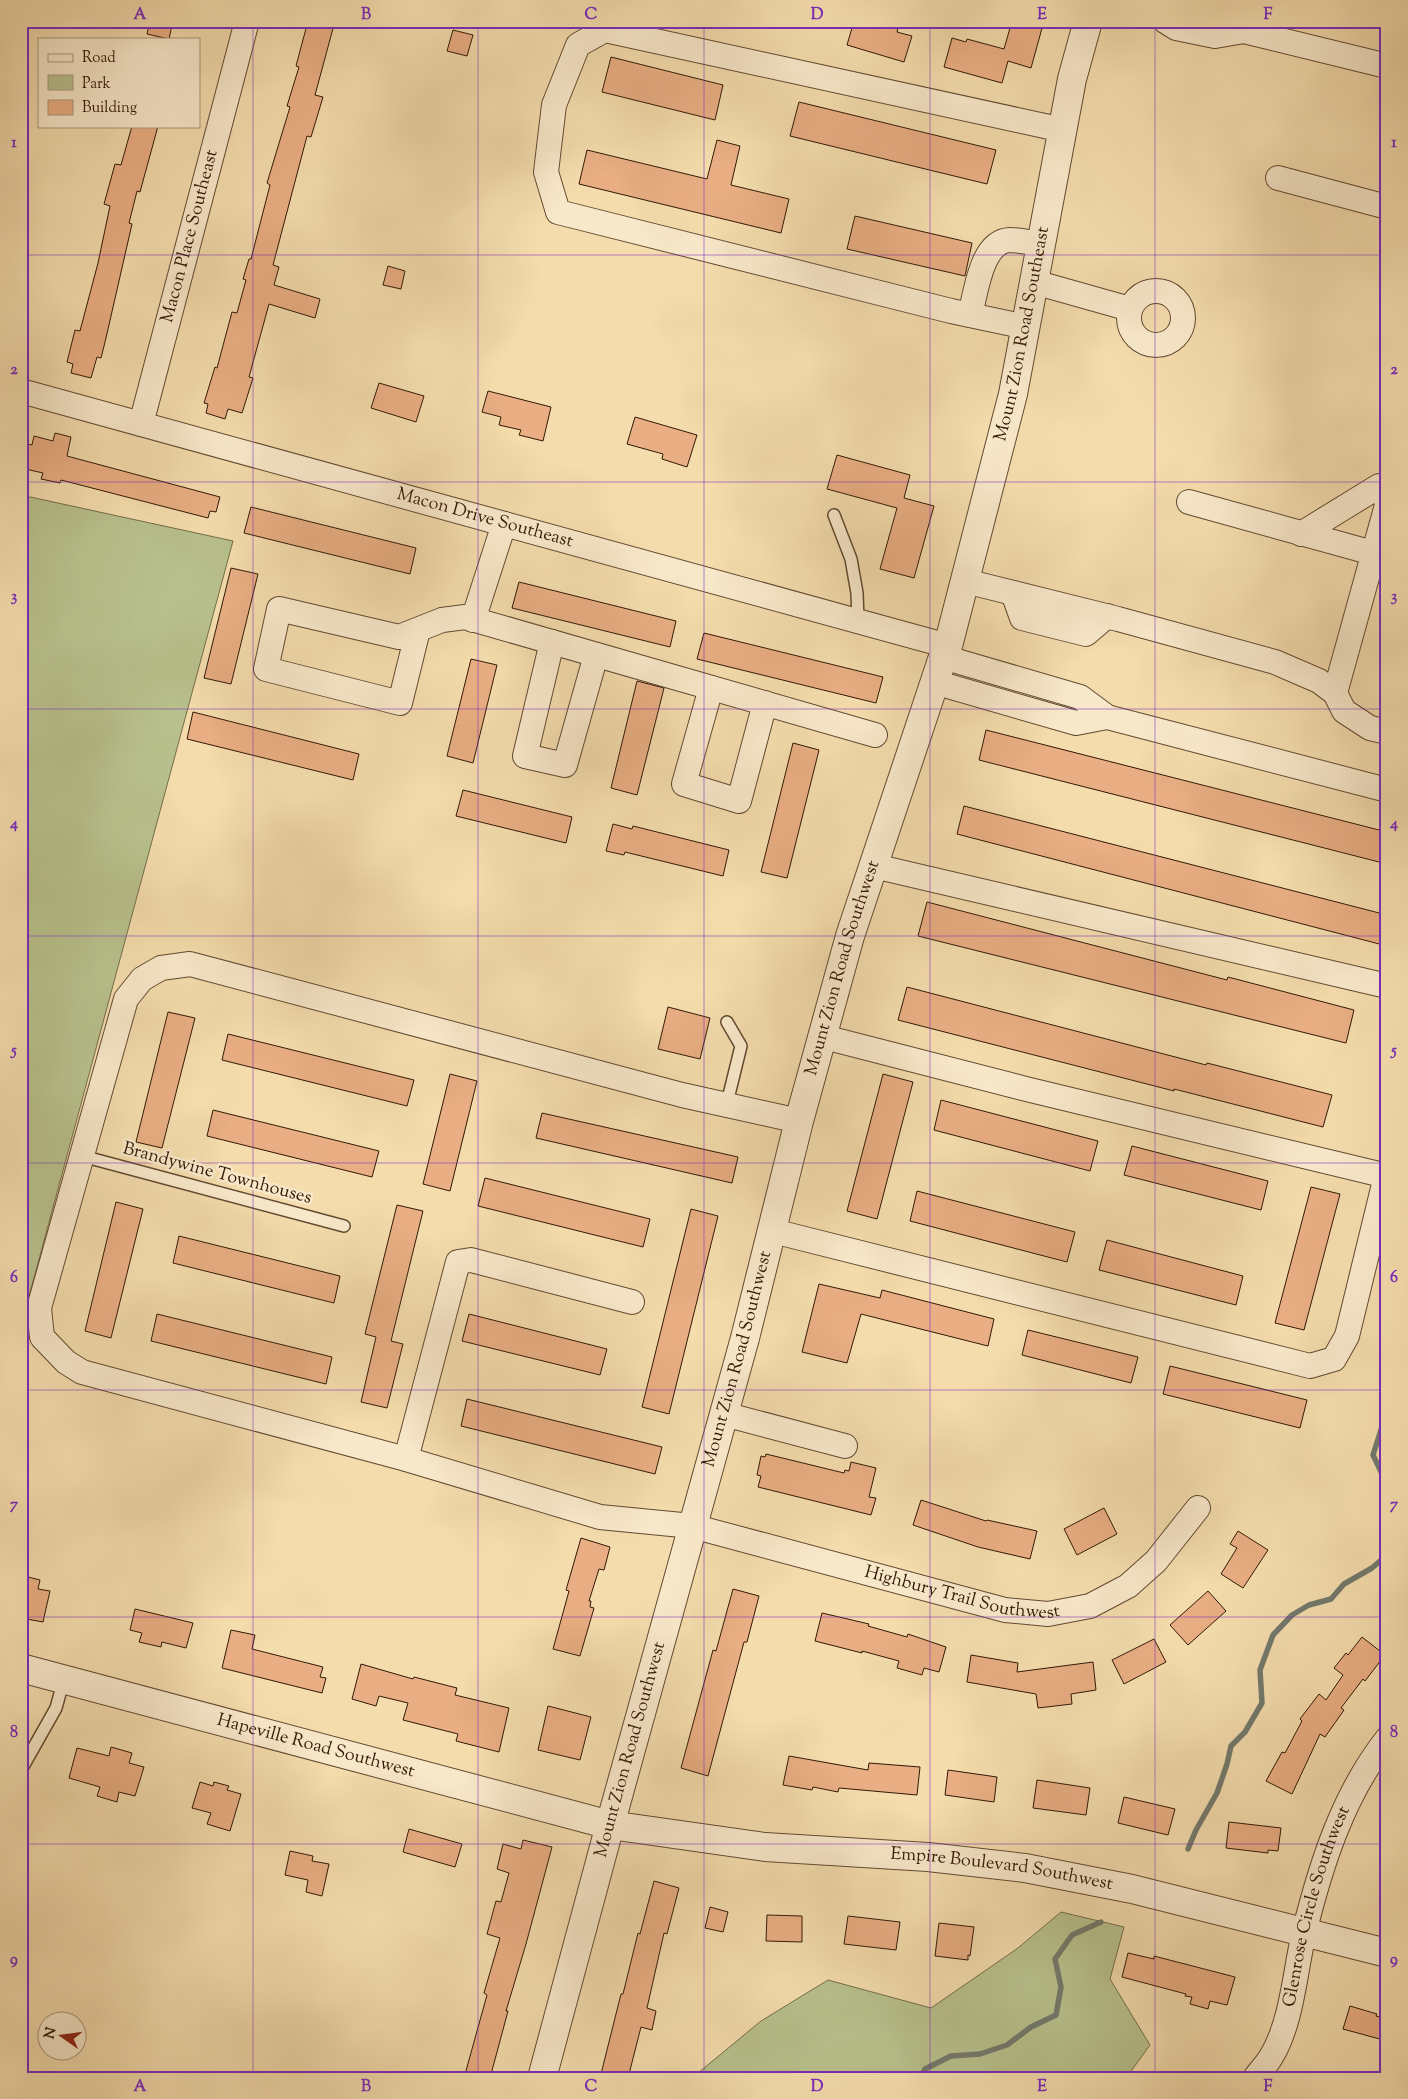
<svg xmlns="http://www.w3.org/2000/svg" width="1408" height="2099" font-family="'Sorts Mill Goudy',serif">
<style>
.green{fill:#b8c18d;stroke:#756d4a}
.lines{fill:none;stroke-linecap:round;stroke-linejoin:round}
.stream{stroke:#737a6d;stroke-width:5.5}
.building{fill:#e9ae83;stroke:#321906}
.service-casing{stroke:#624a30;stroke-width:14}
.minor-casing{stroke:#624a30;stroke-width:26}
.tertiary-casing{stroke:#624a30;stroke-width:30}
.service{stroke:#f8e8ca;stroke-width:11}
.minor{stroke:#f8e8ca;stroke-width:24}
.tertiary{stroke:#f8e8ca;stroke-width:28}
.grid{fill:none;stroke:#7b2cbf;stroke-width:1;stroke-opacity:0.55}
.labels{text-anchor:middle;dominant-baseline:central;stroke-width:5;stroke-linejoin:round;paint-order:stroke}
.street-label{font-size:18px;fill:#321906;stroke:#f8e8ca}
.neatline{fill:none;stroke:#7b2cbf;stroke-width:2}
.grid-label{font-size:16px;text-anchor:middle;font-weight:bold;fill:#7b2cbf}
</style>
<rect width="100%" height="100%" fill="#f4dcad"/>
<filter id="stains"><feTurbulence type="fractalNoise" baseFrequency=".004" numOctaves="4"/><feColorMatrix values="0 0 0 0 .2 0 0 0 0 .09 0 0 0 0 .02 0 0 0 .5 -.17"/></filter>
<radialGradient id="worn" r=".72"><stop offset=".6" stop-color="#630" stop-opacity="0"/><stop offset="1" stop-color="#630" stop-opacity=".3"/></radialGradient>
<path class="green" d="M21 495 233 541 21 1326Z
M1061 1912 1124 1927 1110 1979 1150 2045 1126 2078H692L761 2021 828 1980 931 2008 1018 1948Z"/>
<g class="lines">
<path class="stream" d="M1387 1411 1373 1455 1387 1484
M1188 1849 1196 1830 1217 1793 1227 1764 1231 1746 1245 1732 1262 1703 1260 1670 1273 1635 1292 1615 1309 1605 1331 1599 1344 1584 1372 1568 1387 1555
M920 2078 925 2069 951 2056 980 2054 1007 2045 1031 2027 1056 2015 1061 1987 1055 1959 1072 1935 1101 1922"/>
</g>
<path class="building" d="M150 21H173L169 39 147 34Z
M308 21H335L315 95 323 97 311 137 307 136 273 265 279 267 274 285 320 299 315 318 269 304 249 377 253 378 242 413 228 409 225 419 206 413 208 404 204 403 215 367 217 368 232 312 237 313 246 280 243 279 249 259H251L270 185 267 183 290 107 287 106 299 67 296 66Z
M854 21H877L898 28 897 32 912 36 904 62 847 45Z
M1012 21H1044L1031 68 1008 61 1002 83 944 67 952 38 966 42 967 39 1004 49Z
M453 30 473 35 467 56 447 51Z
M611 57 723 85 715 120 602 92Z
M799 102 996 150 987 184 790 136Z
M132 126H158L140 192 137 191 129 223 132 224 106 338 101 358 97 357 91 378 71 373 73 364 67 362 75 330 80 331 98 263 110 206 104 204 115 164 121 165Z
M717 140 740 146 731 185 789 199 781 233 579 184 587 150 707 179Z
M855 216 972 243 965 276 847 249Z
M388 266 405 271 401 289 383 285Z
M379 383 424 396 416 422 371 408Z
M488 391 551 407 543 441 519 435 521 430 499 425 501 417 482 412Z
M635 417 697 435 687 467 662 459 663 454 627 444Z
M55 433 71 437 67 456 220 497 216 512 210 511 208 518 61 480 60 483 41 479 43 473 21 468 23 443 32 445 34 436 53 441Z
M837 455 910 475 904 498 934 506 914 578 880 569 897 508 827 489Z
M251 507 416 548 410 574 244 533Z
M231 568 258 574 231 684 204 678Z
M519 582 676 621 670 647 512 608Z
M704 633 883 677 876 703 697 659Z
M471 659 497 665 473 763 447 756Z
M637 681 664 688 637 795 611 788Z
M193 712 359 754 353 780 187 739Z
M986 730 1387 832V864L979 760Z
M793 743 819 750 787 878 761 872Z
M463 790 572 817 566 843 456 816Z
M964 806 1387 915V946L957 834Z
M613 824 632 829 633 826 729 850 723 876 625 852 624 855 606 851Z
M927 902 1227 980 1228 977 1354 1010 1346 1043 918 936Z
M907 987 1206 1065 1207 1063 1332 1095 1323 1127 1174 1089V1091L898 1020Z
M668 1007 710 1018 700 1059 658 1049Z
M168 1012 195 1018 162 1148 136 1142Z
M228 1034 414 1080 407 1106 222 1060Z
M450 1074 477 1081 450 1191 423 1184Z
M883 1074 913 1082 877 1219 847 1211Z
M941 1100 1098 1141 1090 1171 934 1130Z
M213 1110 379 1151 372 1177 207 1136Z
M542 1113 738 1157 732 1183 536 1138Z
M1132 1146 1268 1181 1261 1210 1124 1175Z
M485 1178 650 1219 643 1247 478 1206Z
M1311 1187 1340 1194 1304 1330 1275 1323Z
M917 1191 1075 1232 1067 1262 910 1221Z
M116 1202 143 1209 111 1338 85 1331Z
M397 1205 423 1211 391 1341 403 1344 387 1408 361 1402 376 1337 365 1334Z
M691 1209 718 1216 669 1414 642 1407Z
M179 1236 340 1276 334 1303 173 1263Z
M1107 1240 1243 1276 1236 1305 1099 1270Z
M819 1284 880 1298 882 1290 994 1319 988 1346 861 1314 847 1363 802 1352Z
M157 1314 332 1357 326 1384 151 1341Z
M469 1314 607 1349 600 1375 462 1341Z
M1028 1330 1138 1357 1131 1383 1022 1355Z
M1170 1366 1307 1400 1300 1428 1163 1394Z
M467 1399 662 1447 655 1474 461 1426Z
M766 1454 844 1473 845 1470 849 1471 851 1462 876 1468 869 1497 876 1498 871 1515 758 1487 761 1476 757 1475 761 1456 765 1457Z
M921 1500 986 1521 987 1520 1037 1531 1030 1559 978 1547 913 1525Z
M1104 1508 1117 1534 1077 1555 1064 1529Z
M1238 1531 1268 1550 1243 1588 1221 1574 1237 1548 1230 1544Z
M581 1538 610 1547 604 1570 599 1569 589 1601H591L590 1607 594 1608 580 1656 553 1649 569 1591 566 1590Z
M24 1576 40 1580 38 1589 50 1591 43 1622 21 1618V1586Z
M733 1589 759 1596 747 1642H744L708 1776 681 1768 713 1650 716 1651Z
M1208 1591 1226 1611 1188 1645 1170 1625Z
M135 1609 193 1623 186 1648 162 1642 161 1647 139 1642 142 1633 130 1630Z
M822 1613 869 1624 868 1626 907 1637 908 1634 946 1647 939 1672 924 1668 922 1675 897 1668 899 1661 862 1651V1653L815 1641Z
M231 1630 255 1635 252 1649 323 1667 320 1677 326 1678 322 1693 222 1668Z
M1362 1637 1385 1655 1365 1681 1363 1679 1341 1708 1344 1710 1325 1737 1320 1734 1292 1794 1266 1781 1282 1752 1285 1753 1302 1721 1300 1719 1319 1694 1326 1700 1343 1675 1334 1668 1346 1653 1348 1655Z
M1154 1639 1166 1662 1124 1684 1112 1660Z
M971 1655 1018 1663 1017 1672 1093 1662 1096 1690 1071 1694 1072 1704 1038 1708 1036 1694 967 1682Z
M361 1664 413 1679 414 1677 457 1688 455 1695 509 1708 499 1752 456 1741 458 1734 403 1720 408 1703 379 1696 376 1706 352 1699Z
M548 1706 591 1717 580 1760 538 1750Z
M111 1747 132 1753 129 1763 144 1767 135 1796 119 1792 117 1802 97 1796 100 1787 69 1778 77 1748 109 1756Z
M789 1756 868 1770 869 1763 920 1767 917 1795 839 1788 838 1792 813 1787 812 1790 783 1785Z
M948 1770 997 1777 994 1802 945 1795Z
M1037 1780 1090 1788 1086 1815 1033 1808Z
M200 1782 213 1786 214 1782 229 1786 227 1790 241 1794 230 1831 207 1824 211 1813 192 1808Z
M1124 1797 1175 1809 1168 1835 1118 1823Z
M1229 1822 1281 1828 1278 1851 1268 1850V1853L1226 1848Z
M409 1829 462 1844 455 1867 403 1852Z
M523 1840 552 1847 526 1944 506 2011H508L490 2078H464L487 1995 484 1993 500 1938 487 1934 496 1901 501 1902 509 1873 497 1869 503 1844 521 1849Z
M290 1851 313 1856 312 1861 329 1864 322 1896 306 1892 308 1880 285 1875Z
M654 1881 679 1888 667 1934 664 1933 647 2008 656 2011 652 2030 641 2027 628 2078H600L621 1994H623L638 1933 640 1934Z
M710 1907 728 1912 723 1932 705 1928Z
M767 1915 802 1916V1942L766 1941Z
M848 1916 900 1922 896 1950 844 1944Z
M939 1923 974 1927 970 1956 968 1955V1960L935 1956Z
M1128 1953 1154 1959V1956L1235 1977 1227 2005 1210 2001 1208 2009 1190 2004 1192 1997 1185 1996 1186 1994 1122 1977Z
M1350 2006 1377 2014 1376 2016 1387 2019V2041L1343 2029Z"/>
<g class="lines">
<g class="service-casing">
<path id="service" d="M834 515 851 559 857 593 858 621
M727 1022 741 1046 727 1103
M82 1156 344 1226
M21 1770 56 1708 64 1679"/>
</g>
<g class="minor-casing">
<g id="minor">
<path d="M1165 21 1176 28 1215 36 1244 31 1387 66"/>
<path d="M1278 178 1387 207"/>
<path d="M1034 282 1130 309"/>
<circle cx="1156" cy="318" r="27"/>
<path d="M970 315C976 293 981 241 1010 240 1020 240 1032 243 1042 244"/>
<path d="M1026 327 951 311 558 212 546 172 554 105 578 45 605 30 1063 130"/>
<path id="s1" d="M21 391 948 646"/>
<path id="s2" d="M141 424 247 21"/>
<path d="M1189 502 1373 553"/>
<path d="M1301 534 1379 486 1387 502"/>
<path d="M965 581 1118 619 1275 662 1319 681 1335 693 1344 711 1370 728 1387 732"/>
<path d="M1013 593 1022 618 1086 634 1107 616"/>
<path d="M473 620 504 524"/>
<path d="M418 630 400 703 266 669 279 609 399 637 442 620 465 617 875 735"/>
<path d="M552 642 525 756 565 765 596 655"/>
<path d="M943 657 1080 697 1107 717 1387 790"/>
<path d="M934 682 1076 723 1107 717"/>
<path d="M711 688 684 784 739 801 765 703"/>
<path d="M1335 693 1387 505"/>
<path d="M874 866 1387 986"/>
<path d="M824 1037 1026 1089 1387 1176"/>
<path id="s3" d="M799 1121 682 1095 190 964 161 968 142 979 126 999 39 1308 42 1337 66 1362 82 1372 406 1459 600 1517 692 1526 1005 1610 1048 1614 1090 1606 1128 1586 1156 1561 1198 1508"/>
<path d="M773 1231 1310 1366 1334 1359 1347 1336 1386 1176"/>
<path d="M724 1414 845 1446"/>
<path d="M406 1459 458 1262 471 1260 632 1302"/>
<path id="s4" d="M1255 2078C1260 2071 1267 2064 1271 2057 1292 2023 1295 1971 1304 1933 1321 1864 1343 1795 1387 1739"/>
</g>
</g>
<g class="tertiary-casing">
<g id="tertiary">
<path id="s5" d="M21 1668 610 1825 765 1847 928 1857 1025 1868 1132 1889 1387 1953"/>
<path id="s6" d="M542 2078 610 1825 745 1338 799 1121 850 936 943 657 948 646 1013 394 1072 79 1088 21"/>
</g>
</g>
<use href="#service" class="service"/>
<use href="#minor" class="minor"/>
<use href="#tertiary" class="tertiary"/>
</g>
<path class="grid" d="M253 21V2078M478 21V2078M704 21V2078M930 21V2078M1155 21V2078M21 255H1387M21 482H1387M21 709H1387M21 936H1387M21 1163H1387M21 1390H1387M21 1617H1387M21 1844H1387"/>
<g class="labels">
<g class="street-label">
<text stroke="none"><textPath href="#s2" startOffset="194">Macon Place Southeast</textPath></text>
<text stroke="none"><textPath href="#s6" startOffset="1810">Mount Zion Road Southeast</textPath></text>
<text stroke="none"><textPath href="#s1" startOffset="481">Macon Drive Southeast</textPath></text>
<text stroke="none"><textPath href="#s6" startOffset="1150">Mount Zion Road Southwest</textPath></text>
<text transform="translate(217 1174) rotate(15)">Brandywine Townhouses</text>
<text stroke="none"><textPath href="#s6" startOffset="745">Mount Zion Road Southwest</textPath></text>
<text stroke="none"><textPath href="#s3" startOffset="2019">Highbury Trail Southwest</textPath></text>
<text stroke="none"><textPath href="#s5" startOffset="305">Hapeville Road Southwest</textPath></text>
<text stroke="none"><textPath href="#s6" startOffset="340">Mount Zion Road Southwest</textPath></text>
<text stroke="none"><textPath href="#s5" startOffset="1004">Empire Boulevard Southwest</textPath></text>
<text stroke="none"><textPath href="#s4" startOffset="184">Glenrose Circle Southwest</textPath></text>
</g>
</g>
<rect width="1408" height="2099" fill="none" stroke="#f4dcad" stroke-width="55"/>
<rect x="38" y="38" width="162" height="90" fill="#f8e8ca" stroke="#a9957c"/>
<rect x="48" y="54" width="25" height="8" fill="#f8e8ca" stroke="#a9957c"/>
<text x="82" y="62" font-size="15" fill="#321906">Road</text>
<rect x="48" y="75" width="25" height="15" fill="#b8c18d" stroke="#a9957c"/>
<text x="82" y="88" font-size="15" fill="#321906">Park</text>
<rect x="48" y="100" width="25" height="15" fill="#e9ae83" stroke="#a9957c"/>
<text x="82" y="112" font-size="15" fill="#321906">Building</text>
<g transform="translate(62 2036) rotate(284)"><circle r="24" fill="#f8e8ca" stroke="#a9957c"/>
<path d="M0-4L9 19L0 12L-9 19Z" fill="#8f2418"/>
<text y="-8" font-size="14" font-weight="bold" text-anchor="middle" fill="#321906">N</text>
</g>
<rect x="28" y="28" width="1352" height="2044" class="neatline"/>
<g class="grid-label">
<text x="140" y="19">A</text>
<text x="366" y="19">B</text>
<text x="591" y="19">C</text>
<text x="817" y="19">D</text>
<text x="1042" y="19">E</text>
<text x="1268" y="19">F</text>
<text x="14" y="147">1</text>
<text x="1394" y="147">1</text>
<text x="14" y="374">2</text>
<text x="1394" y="374">2</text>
<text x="14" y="601">3</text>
<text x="1394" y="601">3</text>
<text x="14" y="828">4</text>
<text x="1394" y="828">4</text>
<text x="14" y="1055">5</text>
<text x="1394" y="1055">5</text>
<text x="14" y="1282">6</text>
<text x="1394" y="1282">6</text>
<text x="14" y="1509">7</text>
<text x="1394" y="1509">7</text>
<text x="14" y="1737">8</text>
<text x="1394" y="1737">8</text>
<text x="14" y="1964">9</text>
<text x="1394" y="1964">9</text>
<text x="140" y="2091">A</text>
<text x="366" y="2091">B</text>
<text x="591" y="2091">C</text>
<text x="817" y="2091">D</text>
<text x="1042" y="2091">E</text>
<text x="1268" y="2091">F</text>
</g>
<rect width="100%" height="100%" filter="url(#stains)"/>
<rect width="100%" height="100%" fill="url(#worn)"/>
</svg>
